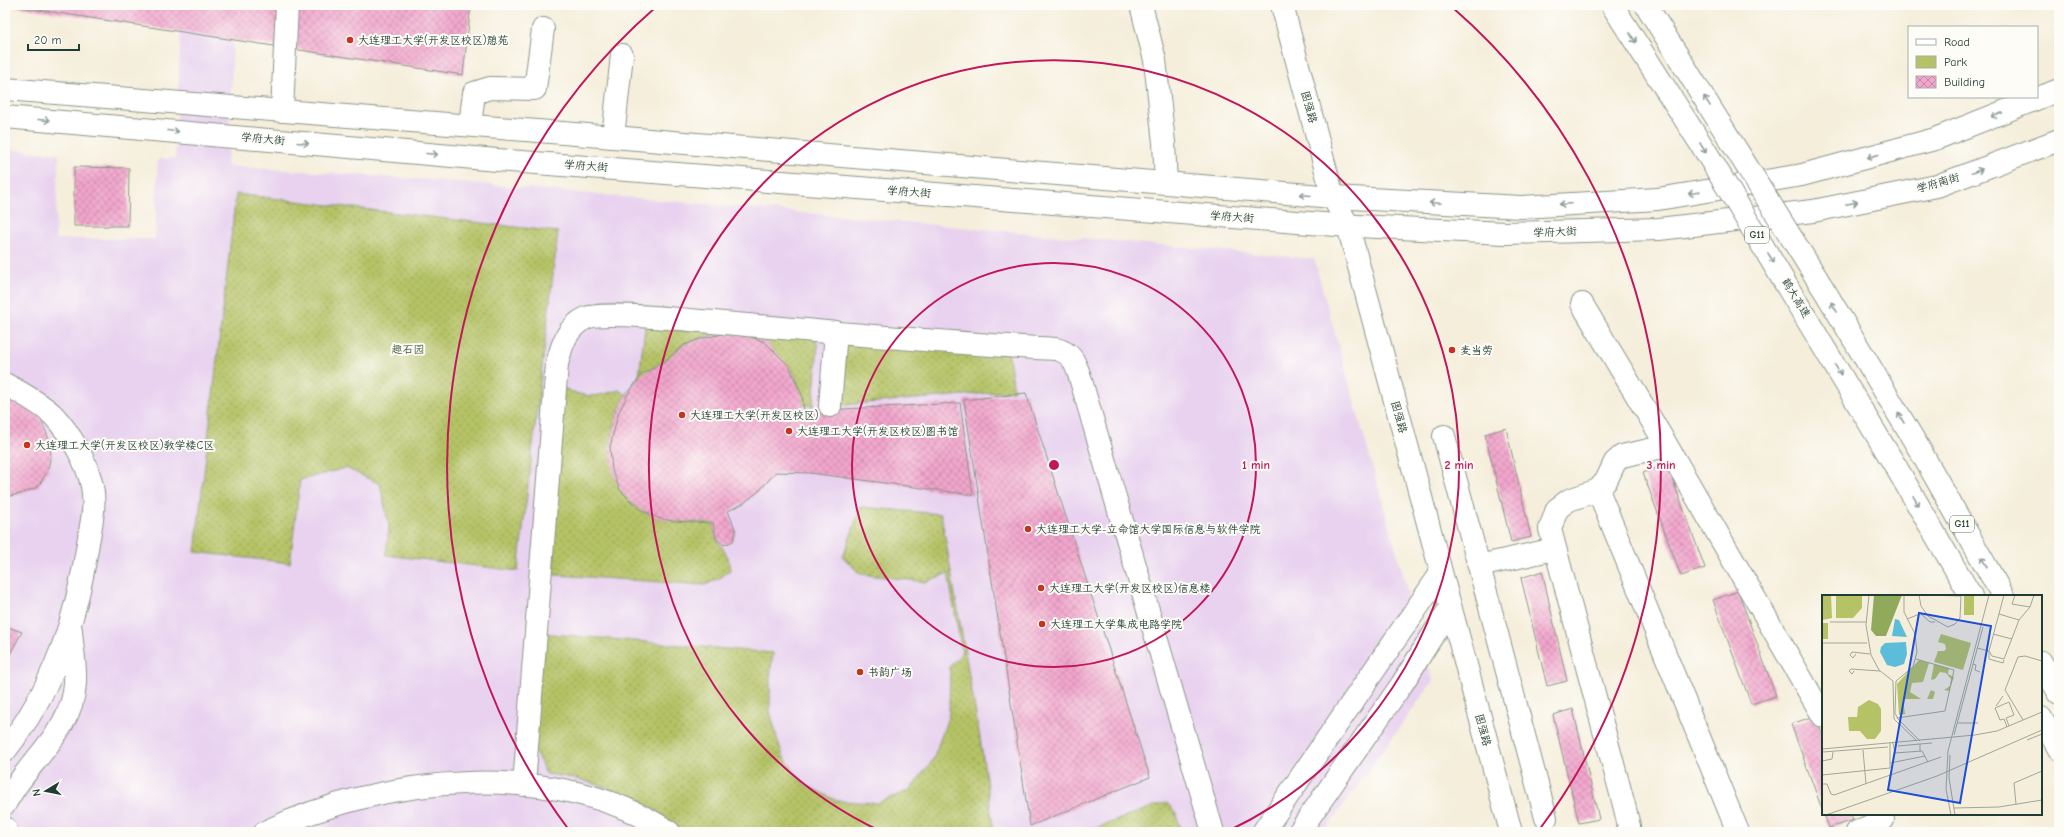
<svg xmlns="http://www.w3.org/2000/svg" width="2064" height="837" font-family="'Comic Neue','LXGW WenKai TC',sans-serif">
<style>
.built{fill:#e8d2ef}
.green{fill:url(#green-dots);stroke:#6a804d}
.building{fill:url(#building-cross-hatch)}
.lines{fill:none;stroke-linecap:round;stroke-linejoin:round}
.minor-casing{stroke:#8a9688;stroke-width:24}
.major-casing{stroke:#8a9688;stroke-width:24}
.highway-casing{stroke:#8a9688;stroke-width:24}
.minor{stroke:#fff;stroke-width:22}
.major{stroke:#fff;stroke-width:22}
.highway{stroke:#fff;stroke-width:22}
.highway-bridge-casing{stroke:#8a9688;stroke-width:24;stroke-linecap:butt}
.highway-bridge{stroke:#fff;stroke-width:22}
.oneway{stroke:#8f9e9a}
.ring{fill:none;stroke:#c2185b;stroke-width:2}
.poi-dot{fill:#c8321e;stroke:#fdfcf7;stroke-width:1.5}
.labels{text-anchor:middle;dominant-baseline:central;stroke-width:4;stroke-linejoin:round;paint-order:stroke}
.shield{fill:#fdfcf7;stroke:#62766e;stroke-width:1}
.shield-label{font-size:10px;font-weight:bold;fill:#1f3d34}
.poi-label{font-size:11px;fill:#1f3d34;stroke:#fdfcf7;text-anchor:start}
.street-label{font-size:11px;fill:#1f3d34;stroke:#fdfcf7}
.park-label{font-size:11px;fill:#445e40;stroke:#fdfcf7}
.inset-road{fill:none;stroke:#9fa798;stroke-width:1}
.view{fill:#1d4ed8;fill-opacity:0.15;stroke:#1d4ed8;stroke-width:2}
.inset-edge{fill:none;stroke:#1f3d34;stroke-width:2}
.centre{fill:#c2185b;stroke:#fdfcf7;stroke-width:2}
.ring-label{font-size:12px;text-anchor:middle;font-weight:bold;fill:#c2185b;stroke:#fdfcf7;stroke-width:4;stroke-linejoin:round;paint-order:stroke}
</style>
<defs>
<pattern id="green-dots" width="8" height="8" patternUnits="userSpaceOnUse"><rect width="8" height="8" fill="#b5c366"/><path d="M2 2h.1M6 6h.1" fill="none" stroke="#93a055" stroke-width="1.8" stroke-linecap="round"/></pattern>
<pattern id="building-cross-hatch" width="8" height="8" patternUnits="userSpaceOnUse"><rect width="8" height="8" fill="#f3a6cd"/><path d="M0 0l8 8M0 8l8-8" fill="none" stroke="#c488a7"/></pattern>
</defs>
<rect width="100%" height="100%" fill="#fdfcf7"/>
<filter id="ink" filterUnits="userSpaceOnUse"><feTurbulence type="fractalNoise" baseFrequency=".025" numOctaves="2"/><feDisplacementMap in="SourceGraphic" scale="8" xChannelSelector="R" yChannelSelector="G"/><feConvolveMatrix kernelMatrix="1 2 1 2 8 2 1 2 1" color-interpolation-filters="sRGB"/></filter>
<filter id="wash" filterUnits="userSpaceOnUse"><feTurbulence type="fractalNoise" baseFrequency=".012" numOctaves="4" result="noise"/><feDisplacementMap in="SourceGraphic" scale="16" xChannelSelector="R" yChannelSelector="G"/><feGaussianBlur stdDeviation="0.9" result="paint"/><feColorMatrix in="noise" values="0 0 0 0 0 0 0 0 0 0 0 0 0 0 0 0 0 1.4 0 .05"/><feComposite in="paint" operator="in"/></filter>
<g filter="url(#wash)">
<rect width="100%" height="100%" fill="#f5eedb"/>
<path class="built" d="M182 5H235L227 166 458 182 1314 259 1433 681 1324 832H5V149L59 154 55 239H155L158 159 175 158Z"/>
<path class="green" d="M236 194 558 232 518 571 386 555 389 526 380 484 346 468 300 480 290 563 195 552Z
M646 320 811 336 818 344 813 406 803 405C802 396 795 373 789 366 783 360 771 357 765 353 757 349 734 334 727 333 717 332 692 340 683 345 677 349 671 356 665 360 658 366 648 369 642 375 608 406 596 481 639 509 661 523 688 522 713 523L716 538 728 557 730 570 720 578 705 585 542 574 563 388C588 399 594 397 619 390L626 395 639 376Z
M838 343 1008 350 1014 391 830 406Z
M861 507 941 514 980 738 994 832H684C645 798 597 780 546 774L533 747 541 633 773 653 770 678V711L777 738 783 756 804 784 837 801 878 803 910 790 933 760 949 714 950 666 962 653 948 573 926 582 860 574 843 557Z
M1167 803 1176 813 1181 832H1086L1157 805Z"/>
<g id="blocks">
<path class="building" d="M6 5H471L463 75Z
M74 167 129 168 128 226H74Z
M728 333 748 336 765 342 789 366 802 395 804 411 960 403 973 495 811 473 776 472 760 490 744 503 728 511 736 531 733 541 724 545 716 538 713 523 672 521 658 518 639 509 620 490 612 470 610 447 618 414 628 394 642 374 660 365 684 345 703 338Z
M1026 393 1150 777 1030 826 964 400Z
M5 399 36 407 48 437 51 453 48 470 38 487 20 494 5 497Z
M1506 428 1531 537 1511 542 1485 434Z
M1667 464 1705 568 1681 576 1643 473Z
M1542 571 1567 681 1547 686 1521 578Z
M1738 591 1776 696 1751 704 1713 600Z
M5 626 22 632 5 663Z
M1573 709 1599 819 1579 823 1553 715Z
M1815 716 1823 736V812L1791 724Z
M1824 814H1851L1853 820 1829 828Z"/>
</g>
</g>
<g filter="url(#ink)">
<use href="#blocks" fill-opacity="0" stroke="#8a9688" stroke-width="1"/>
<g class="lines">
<g class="minor-casing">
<path id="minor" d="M1141 5 1155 60 1164 143 1166 183
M1282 5 1333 197 1348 226 1511 832
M282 111 287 5
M470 125 474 93 490 88 535 89 543 29
M613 137 622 55
M1582 304 1667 446 1823 716
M5 384C21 393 39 402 53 415 70 433 87 462 92 486 96 505 91 525 88 543 76 620 54 688 5 751
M830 406 836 332
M1444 436 1479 566
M1598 490 1738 832
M524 785 557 364C562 344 567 327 586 318 601 311 680 319 701 321 819 331 938 343 1056 349 1071 353 1074 360 1079 374L1213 832
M5 804C26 762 73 732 75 683 76 665 72 648 71 630
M1546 818 1479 566 1554 549
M5 828 7 832
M265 832C381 776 557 757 669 832
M1263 832 1441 573
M1299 832 1402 684 1450 608
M1627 832 1629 826 1624 805 1550 529 1557 509 1569 500 1598 490 1606 481 1615 462 1622 456 1667 446
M1857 832 1883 820"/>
</g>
<g class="major-casing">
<path id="major" d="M5 89 613 137 1333 197 1521 207 1658 199 1802 175 1935 139 2059 90
M5 117 497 160 1336 225 1505 233 1659 229 1813 211 1937 186 2059 140"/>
</g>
<g class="highway-casing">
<path id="highway" d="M1921 452 2003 596
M1896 467 1971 596
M2041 662 2059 693
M2041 718 2059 749"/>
</g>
<use href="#minor" class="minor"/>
<use href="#major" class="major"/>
<use href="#highway" class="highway"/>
<g class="highway-bridge-casing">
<path id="highway-bridge" d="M1612 5 1706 152 1896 467
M1646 5 1826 293 1921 452"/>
</g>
<use href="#highway-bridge" class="highway-bridge"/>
</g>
<defs><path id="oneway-shaft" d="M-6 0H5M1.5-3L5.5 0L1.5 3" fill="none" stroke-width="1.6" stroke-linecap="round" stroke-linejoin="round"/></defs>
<g class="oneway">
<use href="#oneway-shaft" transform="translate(1633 38) rotate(57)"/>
<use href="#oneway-shaft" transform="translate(1707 101) rotate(-122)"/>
<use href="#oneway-shaft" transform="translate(1997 115) rotate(158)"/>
<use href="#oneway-shaft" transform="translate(44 120) rotate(5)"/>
<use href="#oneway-shaft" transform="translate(173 131) rotate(5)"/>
<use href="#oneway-shaft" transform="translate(303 143) rotate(5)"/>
<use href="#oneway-shaft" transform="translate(1703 148) rotate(58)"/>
<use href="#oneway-shaft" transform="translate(432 154) rotate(5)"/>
<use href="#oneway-shaft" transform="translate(1873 156) rotate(165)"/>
<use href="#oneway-shaft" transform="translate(1977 171) rotate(-21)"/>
<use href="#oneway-shaft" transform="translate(1694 193) rotate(171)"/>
<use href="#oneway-shaft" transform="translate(1305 195) rotate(-175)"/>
<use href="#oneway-shaft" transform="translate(1435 203) rotate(-177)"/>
<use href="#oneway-shaft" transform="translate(1852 203) rotate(-12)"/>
<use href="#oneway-shaft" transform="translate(1565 204) rotate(177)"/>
<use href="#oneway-shaft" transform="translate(1771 258) rotate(58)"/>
<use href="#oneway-shaft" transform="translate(1834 307) rotate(-121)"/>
<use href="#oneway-shaft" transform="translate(1838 370) rotate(59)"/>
<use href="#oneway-shaft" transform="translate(1901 418) rotate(-121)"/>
<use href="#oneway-shaft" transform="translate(1916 501) rotate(60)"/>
<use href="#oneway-shaft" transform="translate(1984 562) rotate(-120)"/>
</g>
</g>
<g class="ring">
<circle cx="1054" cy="465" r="202"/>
<path d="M880 831A405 405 0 1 1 1228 831"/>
<path d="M569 830A607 607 0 0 1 656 7M1452 7A607 607 0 0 1 1539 830"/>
</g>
<g class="poi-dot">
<circle cx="350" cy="40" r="4"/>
<circle cx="1452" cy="350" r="4"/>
<circle cx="682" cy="415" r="4"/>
<circle cx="789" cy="431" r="4"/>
<circle cx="27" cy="445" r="4"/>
<circle cx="1028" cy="529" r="4"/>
<circle cx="1041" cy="588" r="4"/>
<circle cx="1042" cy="624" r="4"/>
<circle cx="860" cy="672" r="4"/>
</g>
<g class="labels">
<g class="shield">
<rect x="1745" y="227" width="24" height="16" rx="3"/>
<rect x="1950" y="516" width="24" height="16" rx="3"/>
</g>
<g class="shield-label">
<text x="1757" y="235">G11</text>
<text x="1962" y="524">G11</text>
</g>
<g class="poi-label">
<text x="358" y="40">大连理工大学(开发区校区)憩苑</text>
<text x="1460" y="350">麦当劳</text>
<text x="690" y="415">大连理工大学(开发区校区)</text>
<text x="797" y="431">大连理工大学(开发区校区)图书馆</text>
<text x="35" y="445">大连理工大学(开发区校区)教学楼C区</text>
<text x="1036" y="529">大连理工大学-立命馆大学国际信息与软件学院</text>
<text x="1049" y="588">大连理工大学(开发区校区)信息楼</text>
<text x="1050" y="624">大连理工大学集成电路学院</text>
<text x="868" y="672">书韵广场</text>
</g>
<g class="street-label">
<text transform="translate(1309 107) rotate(75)">图强路</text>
<text transform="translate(263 139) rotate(5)">学府大街</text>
<text transform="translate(586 166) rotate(4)">学府大街</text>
<text transform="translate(1938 183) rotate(-16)">学府南街</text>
<text transform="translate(909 192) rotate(4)">学府大街</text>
<text transform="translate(1232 217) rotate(4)">学府大街</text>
<text transform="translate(1555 232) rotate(-2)">学府大街</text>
<text transform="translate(1796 298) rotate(59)">鹤大高速</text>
<text transform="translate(1399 417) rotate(75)">图强路</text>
<text transform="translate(1483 730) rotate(75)">图强路</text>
</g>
<g class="park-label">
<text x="408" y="349">趣石园</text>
</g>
</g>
<g transform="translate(1822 595)">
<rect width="220" height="220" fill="#f5eedb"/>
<path d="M0 0H9L10 23 0 25ZM119 39 149 48 141 75 112 67 116 56H122L124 54 123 49 116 47ZM97 65 107 68 101 87 90 88 88 97 99 104H105L109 95 113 97 111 104H81L83 119 77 120 75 89ZM112 69 127 73 126 79 132 82 127 96 122 95 128 91 129 84 124 78 118 77 113 84 109 85Z" fill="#b5c366"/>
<path d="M52 0H80L64 41H54L49 35Z" fill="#90a95b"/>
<path d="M14 0H40V13L31 23H14ZM142 0H152V20H142ZM0 28H6V44H0ZM47 105 56 109 59 114V136L53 144H45L38 136H27L26 122H35L36 112Z" fill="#b5c366"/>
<path d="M73 24 77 25 85 42 70 41ZM84 47 85 59 82 69 73 72 65 70 58 57 59 52 63 48Z" fill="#5cbdda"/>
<path class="inset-road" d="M47 0 44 30 49 60 57 75 71 86 72 124 95 146M82 0V17L93 39 95 57 91 72 74 86 73 118 76 124 98 146M97 0 99 11 106 21 126 32 133 29 138 23 139 0M103 0 139 1M182 0 167 56 170 61 182 64 197 25 208 12 212 0M193 0 190 9 208 12M99 19 108 27H113M177 19 197 25M85 24 100 18M8 27H44M171 39 190 44M0 48H45M155 53 167 56V64L181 68 182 65M34 59 31 63 28 60 30 57 48 59M151 69 154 70 153 75 158 77M32 76 30 79 27 76 29 74 58 76M174 111 181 101M75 123 123 116 132 75 94 64M201 125 183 95 196 62 203 61 220 66M136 128H156M185 132 182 124 178 125 173 113 187 107 192 120 184 123 187 131M132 140 161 32M205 145 220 139M71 148 73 158 100 156 106 167M98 149 110 148M76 151 98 149V156M0 154 153 140 175 136 220 117M41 155 44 189M1 157 66 152M128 160 127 183 133 220M0 166 10 164 11 157M68 168 103 161M0 180 68 173V148M0 189H5L9 199 12 200 119 162M194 209 192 188 220 176M132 213 177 212 220 205M4 220 115 181 220 135M129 220 124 194 126 156 167 0"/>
<path class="view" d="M97 18 169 31 138 208 66 195Z"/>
<rect width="220" height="220" class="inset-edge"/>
</g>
<circle cx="1054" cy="465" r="6" class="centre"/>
<g class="ring-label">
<text x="1256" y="469">1 min</text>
<text x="1459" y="469">2 min</text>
<text x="1661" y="469">3 min</text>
</g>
<rect width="2064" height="837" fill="none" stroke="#fdfcf7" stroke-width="20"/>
<rect x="1908" y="26" width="130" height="72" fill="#fdfcf7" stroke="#a4b0a9"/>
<rect x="1916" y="39" width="20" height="6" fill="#ffffff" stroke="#a4b0a9"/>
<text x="1944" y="46" font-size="12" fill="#1f3d34">Road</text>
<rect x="1916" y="56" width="20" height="12" fill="#b5c366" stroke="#a4b0a9"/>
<text x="1944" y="66" font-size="12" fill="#1f3d34">Park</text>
<rect x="1916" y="76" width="20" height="12" fill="url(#building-cross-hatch)" stroke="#a4b0a9"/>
<text x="1944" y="86" font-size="12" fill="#1f3d34">Building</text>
<g transform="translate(46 791) rotate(260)" stroke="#fdfcf7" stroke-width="3" paint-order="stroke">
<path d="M0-3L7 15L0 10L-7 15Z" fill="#1f3d34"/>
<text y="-6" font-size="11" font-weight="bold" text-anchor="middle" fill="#1f3d34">N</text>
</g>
<path d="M28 44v6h51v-6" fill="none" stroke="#1f3d34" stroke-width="2"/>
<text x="34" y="44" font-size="12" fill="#1f3d34" stroke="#fdfcf7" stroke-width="3" paint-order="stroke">20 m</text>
</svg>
